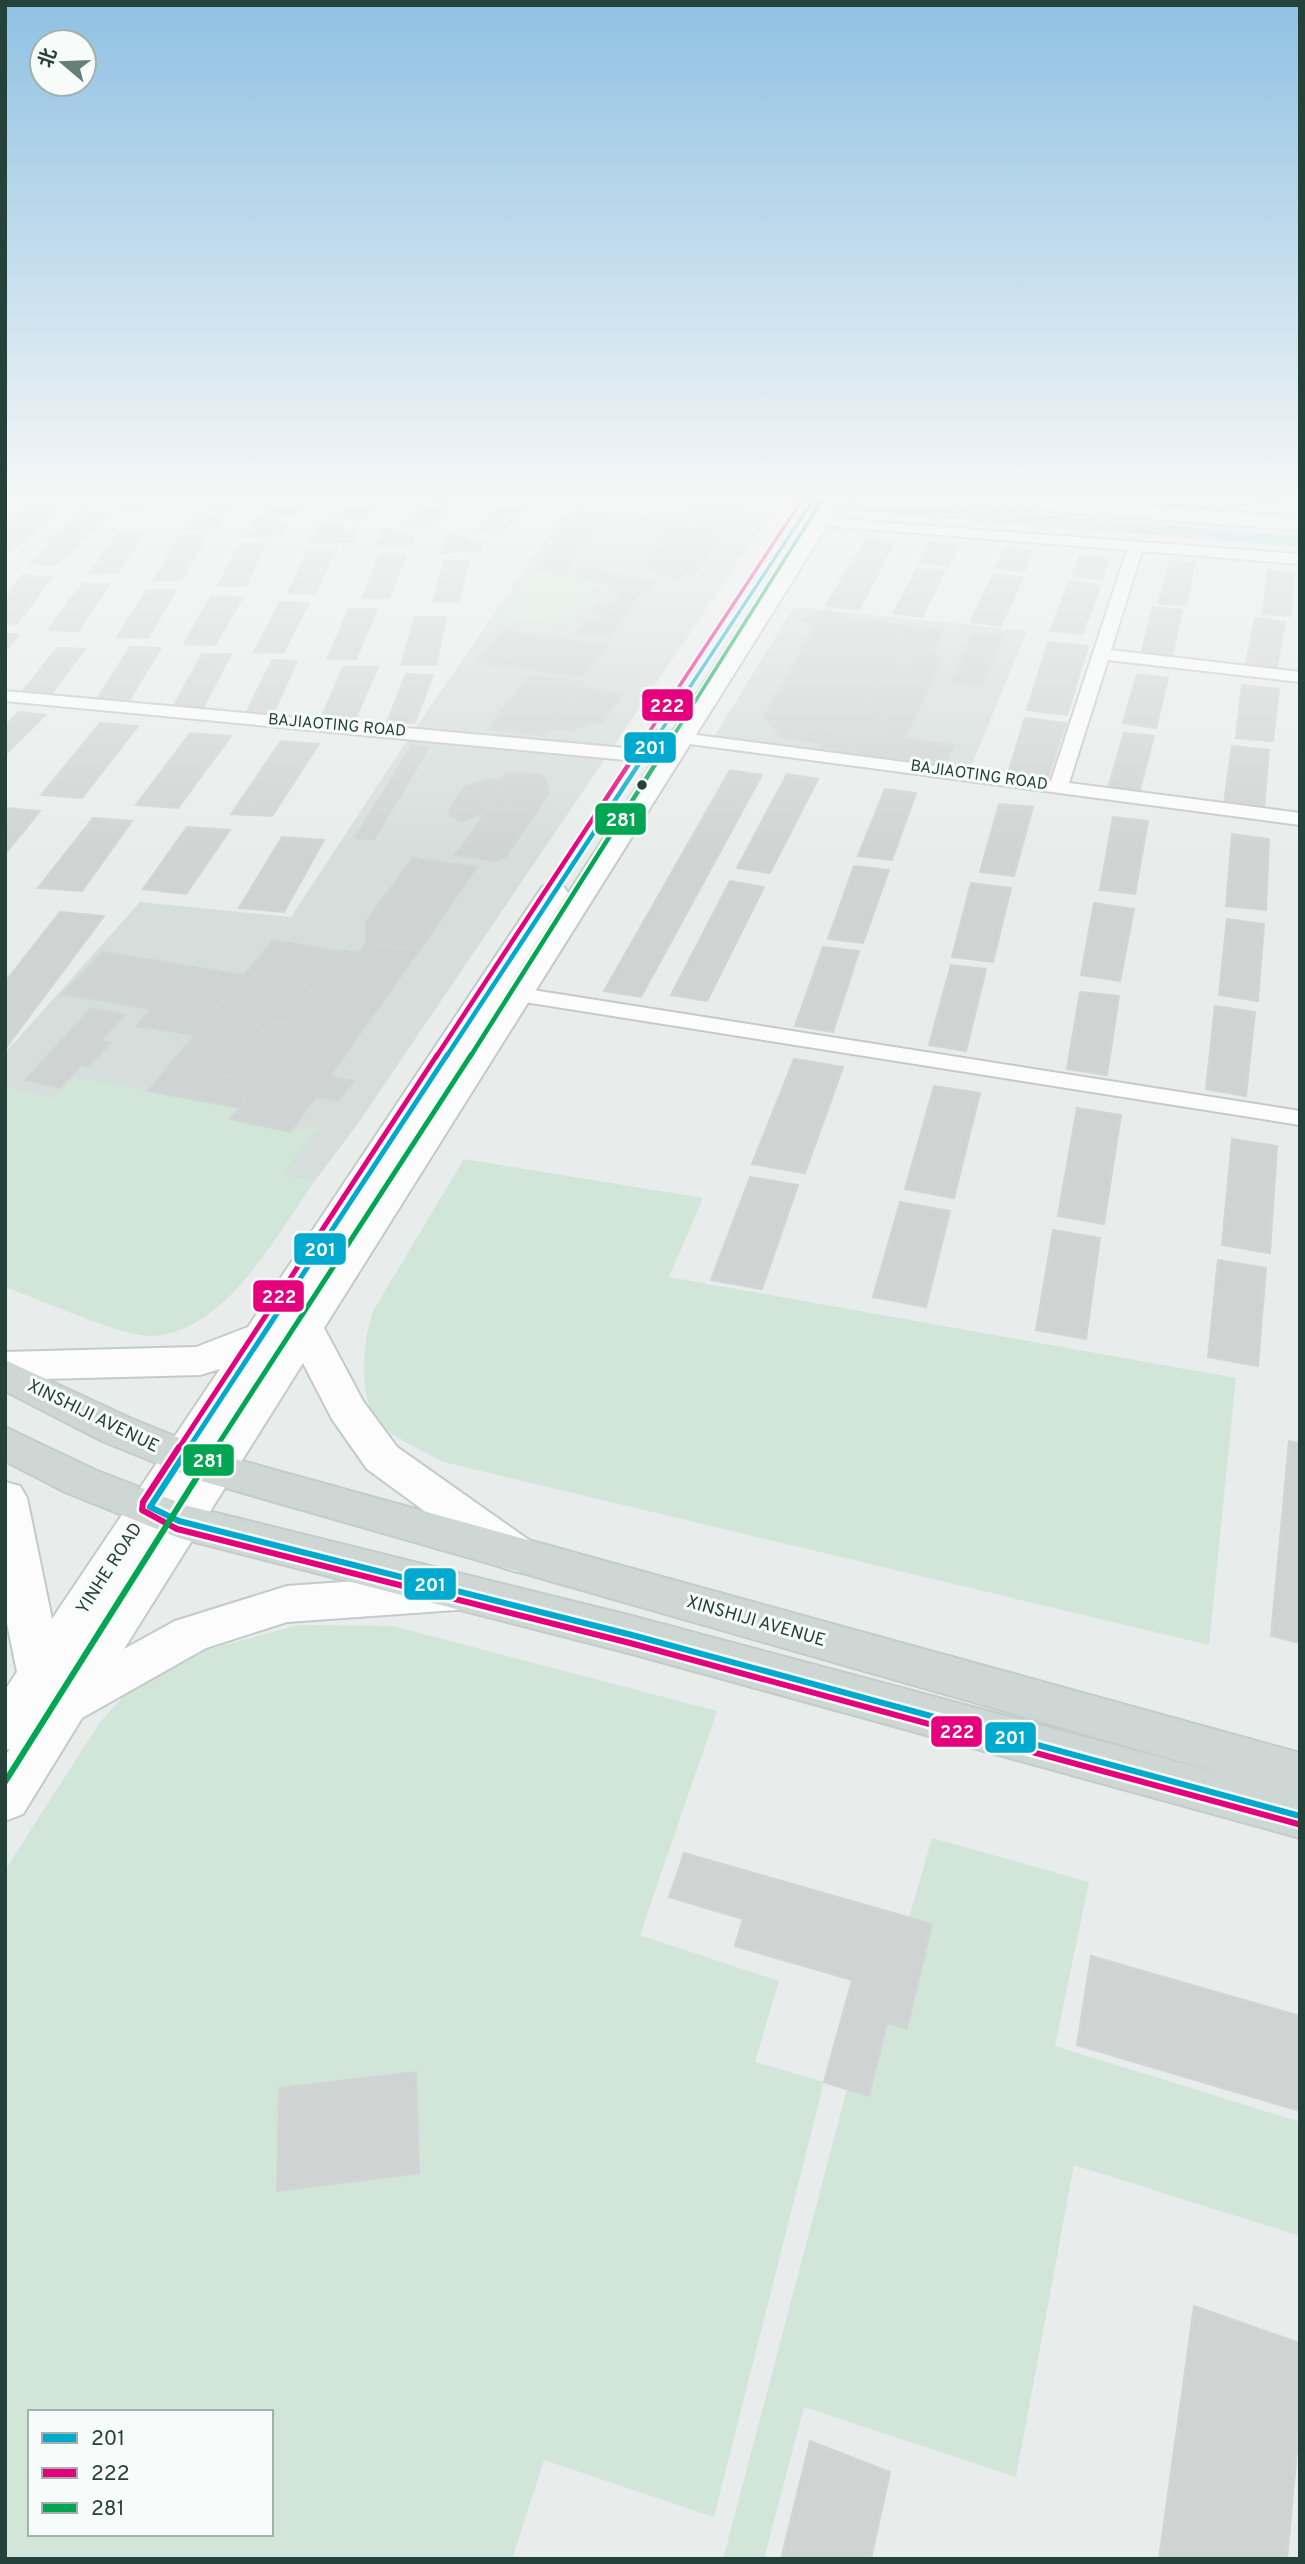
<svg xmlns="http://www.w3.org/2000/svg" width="1305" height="2564" font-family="Overpass,'Noto Sans SC',sans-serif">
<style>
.built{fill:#d6dedb}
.green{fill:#d1e6d8;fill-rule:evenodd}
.water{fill:#a9d4db}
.building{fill:#cfd4d2;stroke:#d1d6d4;stroke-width:2}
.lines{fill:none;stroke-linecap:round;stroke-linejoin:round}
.street-casing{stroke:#c5cac8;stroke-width:4}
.secondary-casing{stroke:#c3cbc8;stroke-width:4}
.primary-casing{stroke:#c3ccc9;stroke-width:4}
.street{fill:#fcfcfc;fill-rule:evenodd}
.secondary{fill:#fcfcfc;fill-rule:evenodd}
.primary{fill:#cfd7d5;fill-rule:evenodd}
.bus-1-far3-casing{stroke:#f7fbf9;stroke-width:7}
.bus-1-far2-casing{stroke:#f7fbf9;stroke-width:9}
.bus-1-far1-casing{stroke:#f7fbf9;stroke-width:10}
.bus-1-casing{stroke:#f7fbf9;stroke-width:11}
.bus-2-far3-casing{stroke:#f7fbf9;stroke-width:7}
.bus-2-far2-casing{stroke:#f7fbf9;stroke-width:9}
.bus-2-far1-casing{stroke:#f7fbf9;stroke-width:10}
.bus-2-casing{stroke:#f7fbf9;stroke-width:11}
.bus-3-far3-casing{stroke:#f7fbf9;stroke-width:7}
.bus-3-far2-casing{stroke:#f7fbf9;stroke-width:9}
.bus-3-far1-casing{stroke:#f7fbf9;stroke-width:10}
.bus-3-casing{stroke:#f7fbf9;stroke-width:11}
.bus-1-far3{stroke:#00a9ce;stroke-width:3.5}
.bus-1-far2{stroke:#00a9ce;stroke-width:4.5}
.bus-1-far1{stroke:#00a9ce;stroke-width:5}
.bus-1{stroke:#00a9ce;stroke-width:6}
.bus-2-far3{stroke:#e5007d;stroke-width:3.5}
.bus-2-far2{stroke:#e5007d;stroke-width:4.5}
.bus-2-far1{stroke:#e5007d;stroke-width:5}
.bus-2{stroke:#e5007d;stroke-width:6}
.bus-3-far3{stroke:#00a651;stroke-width:3.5}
.bus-3-far2{stroke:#00a651;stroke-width:4.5}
.bus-3-far1{stroke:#00a651;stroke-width:5}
.bus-3{stroke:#00a651;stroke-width:6}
.bus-dot{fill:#24423a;stroke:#f7fbf9;stroke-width:2.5}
.labels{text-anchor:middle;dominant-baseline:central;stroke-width:6;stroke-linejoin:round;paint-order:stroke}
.far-street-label{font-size:16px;fill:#24423a;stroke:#f7fbf9}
.street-label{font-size:18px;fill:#24423a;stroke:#f7fbf9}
.line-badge{stroke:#f7fbf9;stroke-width:2.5}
.badge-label{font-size:19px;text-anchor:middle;font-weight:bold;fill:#fff}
</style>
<rect width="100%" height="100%" fill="#e8edeb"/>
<path class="built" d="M575 497 772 512 359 1122 314 1182 282 1175 317 1127 290 1132 230 1119 54 1098 5 1087V1053L140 902 291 917 412 733Z
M794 607 1027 631 968 774 711 742Z"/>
<path class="green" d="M534 571 601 582 565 626 500 619Z
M74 1077 239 1108 231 1119 290 1132 318 1127 282 1175 314 1182C274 1238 228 1330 153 1336 125 1338 36 1298 5 1287V1087L54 1098Z
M464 1159 703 1198 669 1277 1236 1378 1209 1645 443 1462C426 1452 390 1437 378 1422 357 1397 363 1339 373 1311Z
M298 1625 393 1626 717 1711 640 1935 779 1981 755 2062 824 2082 714 2517 544 2460 512 2559H5V1870L100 1722 132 1687 200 1652ZM30 2412H271V2534H30Z
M932 1838 1089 1882 1055 2046 1300 2122V2236L1074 2165 1016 2477 804 2407 764 2559H723L847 2089 869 2096 887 2023 908 2028 932 1925 909 1918Z"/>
<path class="water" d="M681 497H808L1300 536V547Z"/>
<path class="building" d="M57 497H86L76 505 50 503Z
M128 497H157L141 511 115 508Z
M209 497H238L224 510 198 508Z
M280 497H310L291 515 264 512Z
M356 497H386L361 520 334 518Z
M1227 497 1281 502V509L1151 498Z
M429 500 454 502 429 528 403 525Z
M500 506 524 509 502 534 477 532Z
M28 509 58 512 5 555V527Z
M84 511 110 513 74 544 47 542Z
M576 511 603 514 563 574 534 571Z
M196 516H209L207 520H222L219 526 183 530 190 527Z
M642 519 669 522V525L663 533 634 530Z
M255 520H276L274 525H286L282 534 274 533 273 536H243L249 533Z
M669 525 719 531 715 536 722 537 695 574 685 573 681 579 659 576 685 542 666 540 663 533Z
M319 526H343L342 531H356L352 542 310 543 311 539H316Z
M385 529 408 532 407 536H414L412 544 375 547Z
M120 532 145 533 117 574 89 573Z
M447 535 469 538 467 542 482 543 480 550 440 553Z
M180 536H207L181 580H154Z
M867 538 895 541 859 610 825 606Z
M662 539 685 542 664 571 640 568Z
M930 542 960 545 948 566 918 562Z
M55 543 79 545 54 566 30 563Z
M265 543 246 586H218L239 544Z
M1005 548 1032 551 1024 571 995 568Z
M308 550H336L315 593H288Z
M379 554H406L389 598H363Z
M1080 555 1110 558 1102 579 1072 576Z
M444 561H469L459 602H433Z
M1170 561 1195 563 1186 605 1158 603Z
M587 567 622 576 656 580 650 589 643 588 610 636 576 633 584 621 597 622 602 614 590 613 597 603 612 605 622 591 609 589 612 585 579 577Z
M917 569 945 571 922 617 893 613Z
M1268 570 1294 573 1291 616 1263 614Z
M993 574 1023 577 1001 626 971 622Z
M21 576 52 577 17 624 5 623V597Z
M1069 582 1101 585 1082 634 1050 631Z
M82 584H110L78 631 48 630Z
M147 590H176L148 638 117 637Z
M211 596 243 597 215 645 184 644Z
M280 602 309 603 283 653 254 652Z
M1153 607 1182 610 1172 657 1141 654Z
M349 609H377L356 659H327Z
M826 610 849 619 907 626 897 648 905 659 900 676 877 687 870 698 873 707 882 716 875 720 869 733 813 726 782 738 764 717 815 627 801 620Z
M415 617H446L436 665H401Z
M1255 618 1285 622 1277 667 1246 663Z
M907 626 943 629 934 650 941 661 905 738 869 733 875 720 882 716 873 707 870 698 877 687 900 676 905 659 897 648Z
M502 631 607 645 582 677 475 662Z
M973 633 1003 636 981 686 952 682Z
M5 634H19L5 653Z
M1048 642 1088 646 1067 715 1027 710Z
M130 647 161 648 130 699H97Z
M57 648 85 649 52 693 23 691Z
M202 654H231L203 708 173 707Z
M272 660 297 661 273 714 246 713Z
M343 667H378L354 722 320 721Z
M406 674 433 675 415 723 387 722Z
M1137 674 1168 678 1156 728 1123 723Z
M529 675 584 682 545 736 488 729Z
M1242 685 1279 689 1273 741 1236 738Z
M581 686 622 695 601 724 593 723 572 731 551 728Z
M19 712 45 715 5 755V726Z
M1025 718 1066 723 1047 781 1007 776Z
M100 723 138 726 82 798 41 795Z
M813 726 869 733 954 745 945 765 823 748 825 744 782 738Z
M190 733 231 736 178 808 136 805Z
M1124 733 1154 736 1139 793 1108 788Z
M281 741 319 744 272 816 231 814Z
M412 745 429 747 374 840 355 838Z
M1232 746 1269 750 1264 807 1224 803Z
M730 770 762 775 641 997 604 991Z
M506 773 539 774 546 779 549 793 505 858 494 861 455 855 502 788 498 781Z
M787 774 818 779 770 873 737 868Z
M488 779 498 781 502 788 484 814 461 822 451 816 449 810 464 787Z
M885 789 916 793 892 860 858 856Z
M999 804 1033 807 1014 876 980 872Z
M5 808 40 811 5 854Z
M1113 817 1148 821 1135 894 1100 890Z
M93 818 132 821 82 891 38 888Z
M187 827 230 830 186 894 143 889Z
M1232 834 1269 839 1266 910 1226 906Z
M282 837 324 840 284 912 239 908Z
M413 858 477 867 419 951 366 943V921Z
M854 866 889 870 863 943 828 939Z
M730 881 764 887 707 1001 671 995Z
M971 883 1011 888 993 962 952 957Z
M1094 903 1134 909 1120 981 1081 975Z
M60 912 104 916 5 1049V982Z
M1227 919 1264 924 1258 1001 1219 995Z
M273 940 341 952 286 1024 262 1019 218 1075 235 1078 246 1101 239 1108 148 1091Z
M366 943 419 951 330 1076 354 1081 338 1101 316 1097 290 1132 230 1119 246 1101 235 1078 218 1075 262 1019 286 1024 342 950 359 953Z
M823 947 859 951 833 1032 795 1026Z
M102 952 244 975 194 1035 137 1026 151 1009 63 994Z
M951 965 986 969 966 1051 929 1045Z
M1080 992 1119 996 1107 1075 1067 1069Z
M1215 1006 1255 1012 1246 1096 1206 1089Z
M91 1008 125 1015 100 1041 111 1043 88 1067 81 1065 60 1088 25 1080Z
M794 1059 843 1067 805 1173 752 1164Z
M934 1086 980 1093 954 1198 905 1189Z
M1077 1108 1121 1115 1104 1224 1058 1216Z
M1232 1139 1277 1146 1270 1253 1222 1245Z
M750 1177 798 1185 762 1289 711 1280Z
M900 1202 950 1211 926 1307 873 1297Z
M1053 1230 1100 1238 1086 1339 1036 1330Z
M1218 1260 1266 1268 1258 1366 1208 1357Z
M1289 1441 1300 1443V1643L1271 1636Z
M684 1853 932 1924 907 2029 887 2023 869 2096 824 2082 852 1980 735 1946 743 1919 669 1897Z
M1091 1956 1300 2016V2111L1077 2045Z
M416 2072 419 2173 277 2191 279 2088Z
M1194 2306 1300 2343V2419L1287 2559H1159Z
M810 2441 890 2472 871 2559H781Z"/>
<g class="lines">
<g class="street-casing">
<path id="street" d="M821 518 1300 554V564L1142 551 1111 650 1300 672V682L1108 660 1069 783 1300 813V825L652 739 649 735 658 730 1051 781 1127 550 816 525 814 522Z
M5 691 668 752 677 758 668 764 5 701Z
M520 988 1300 1111V1125L512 1000 509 995Z"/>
</g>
<g class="secondary-casing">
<path id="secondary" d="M824 497H845L324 1328 363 1401 397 1447 533 1543 539 1555 533 1567 517 1572 501 1567 367 1469 332 1419 303 1363 124 1649 175 1621 287 1586 456 1574 472 1579 479 1592 472 1605 456 1610 287 1622 206 1648 82 1718 23 1814 5 1821V1756L10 1749 5 1750V1690L17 1672 5 1613V1482L20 1486 27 1498 52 1619 220 1369 200 1375 5 1380V1352L196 1347 248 1327 542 887 553 884 564 887 568 893 460 1061Z
M933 497H1033L1300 517V530L943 503Z"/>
</g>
<g class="primary-casing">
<path id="primary" d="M5 1360 132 1419 224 1456 1300 1753V1838L632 1654 179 1538 65 1492 5 1461V1427L95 1470 188 1506 632 1616 1238 1778 198 1480 102 1441 5 1391Z"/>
</g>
<use href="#street" class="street"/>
<use href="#secondary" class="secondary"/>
<use href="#primary" class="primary"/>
<g class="bus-1-far3-casing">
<path id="bus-1-far3" d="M651 746 815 497"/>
</g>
<g class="bus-1-far2-casing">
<path id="bus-1-far2" d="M446 1057 652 744"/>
</g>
<g class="bus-1-far1-casing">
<path id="bus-1-far1" d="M188 1449 447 1055"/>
</g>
<g class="bus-1-casing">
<path id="bus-1" d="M189 1447 150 1507 179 1521 632 1635 1300 1816"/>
</g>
<g class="bus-2-far3-casing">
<path id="bus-2-far3" d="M640 746 804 497"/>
</g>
<g class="bus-2-far2-casing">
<path id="bus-2-far2" d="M436 1057 642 744"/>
</g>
<g class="bus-2-far1-casing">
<path id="bus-2-far1" d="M178 1449 437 1055"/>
</g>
<g class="bus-2-casing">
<path id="bus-2" d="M179 1447 143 1502 142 1510 177 1529 630 1643 1298 1824"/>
</g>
<g class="bus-3-far3-casing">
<path id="bus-3-far3" d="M667 746 824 497"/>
</g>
<g class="bus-3-far2-casing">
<path id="bus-3-far2" d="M470 1057 668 744"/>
</g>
<g class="bus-3-far1-casing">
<path id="bus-3-far1" d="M215 1449 471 1055"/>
</g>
<g class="bus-3-casing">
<path id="bus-3" d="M5 1782 216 1447"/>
</g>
<use href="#bus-1-far3" class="bus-1-far3"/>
<use href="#bus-1-far2" class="bus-1-far2"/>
<use href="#bus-1-far1" class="bus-1-far1"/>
<use href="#bus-1" class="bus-1"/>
<use href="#bus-2-far3" class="bus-2-far3"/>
<use href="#bus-2-far2" class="bus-2-far2"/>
<use href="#bus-2-far1" class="bus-2-far1"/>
<use href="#bus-2" class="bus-2"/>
<use href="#bus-3-far3" class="bus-3-far3"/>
<use href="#bus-3-far2" class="bus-3-far2"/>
<use href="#bus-3-far1" class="bus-3-far1"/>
<use href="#bus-3" class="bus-3"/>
</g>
<linearGradient id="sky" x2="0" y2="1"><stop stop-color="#8fc1e3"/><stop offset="0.58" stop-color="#f5f7f6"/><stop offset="1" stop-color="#f5f7f6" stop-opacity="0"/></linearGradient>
<rect width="1305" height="856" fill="url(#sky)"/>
<circle class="bus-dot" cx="642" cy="785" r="6"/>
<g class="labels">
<g class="far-street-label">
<text transform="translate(337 726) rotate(5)">BAJIAOTING ROAD</text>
<text transform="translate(979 776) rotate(8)">BAJIAOTING ROAD</text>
</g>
<g class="street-label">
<text transform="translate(93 1417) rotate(26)">XINSHIJI AVENUE</text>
<text transform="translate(110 1569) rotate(-57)">YINHE ROAD</text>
<text transform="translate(756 1622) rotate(16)">XINSHIJI AVENUE</text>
</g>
</g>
<g class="line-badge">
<rect x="641" y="688" width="53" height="34" rx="7" fill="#e5007d"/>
<rect x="623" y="731" width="54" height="33" rx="7" fill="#00a9ce"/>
<rect x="594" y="802" width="53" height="34" rx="7" fill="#00a651"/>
<rect x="293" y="1232" width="54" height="34" rx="7" fill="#00a9ce"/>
<rect x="252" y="1279" width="53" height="34" rx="7" fill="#e5007d"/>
<rect x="182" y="1443" width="53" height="34" rx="7" fill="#00a651"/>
<rect x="403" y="1567" width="54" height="34" rx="7" fill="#00a9ce"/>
<rect x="930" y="1715" width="53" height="33" rx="7" fill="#e5007d"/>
<rect x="984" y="1721" width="53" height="33" rx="7" fill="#00a9ce"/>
</g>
<g class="badge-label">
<text x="667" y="712">222</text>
<text x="650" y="754">201</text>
<text x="621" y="826">281</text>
<text x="320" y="1256">201</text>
<text x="279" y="1303">222</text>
<text x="208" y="1467">281</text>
<text x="430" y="1591">201</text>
<text x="957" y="1738">222</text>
<text x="1010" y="1744">201</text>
</g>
<rect width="1305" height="2564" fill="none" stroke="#24423a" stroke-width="14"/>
<rect x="28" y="2410" width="245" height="126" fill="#f7fbf9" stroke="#a3b1ad" stroke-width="2"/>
<rect x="42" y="2433" width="35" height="10" fill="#00a9ce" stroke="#a3b1ad" stroke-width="2"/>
<text x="91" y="2445" font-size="21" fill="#24423a">201</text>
<rect x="42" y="2468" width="35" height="10" fill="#e5007d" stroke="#a3b1ad" stroke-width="2"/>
<text x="91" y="2480" font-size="21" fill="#24423a">222</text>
<rect x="42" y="2503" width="35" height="10" fill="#00a651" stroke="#a3b1ad" stroke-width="2"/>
<text x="91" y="2515" font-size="21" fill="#24423a">281</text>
<g transform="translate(63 63) rotate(289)"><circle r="33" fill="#f7fbf9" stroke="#a3b1ad" stroke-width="2"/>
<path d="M0-5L12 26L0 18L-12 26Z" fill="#697e78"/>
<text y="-10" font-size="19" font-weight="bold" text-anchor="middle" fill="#24423a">北</text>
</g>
</svg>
